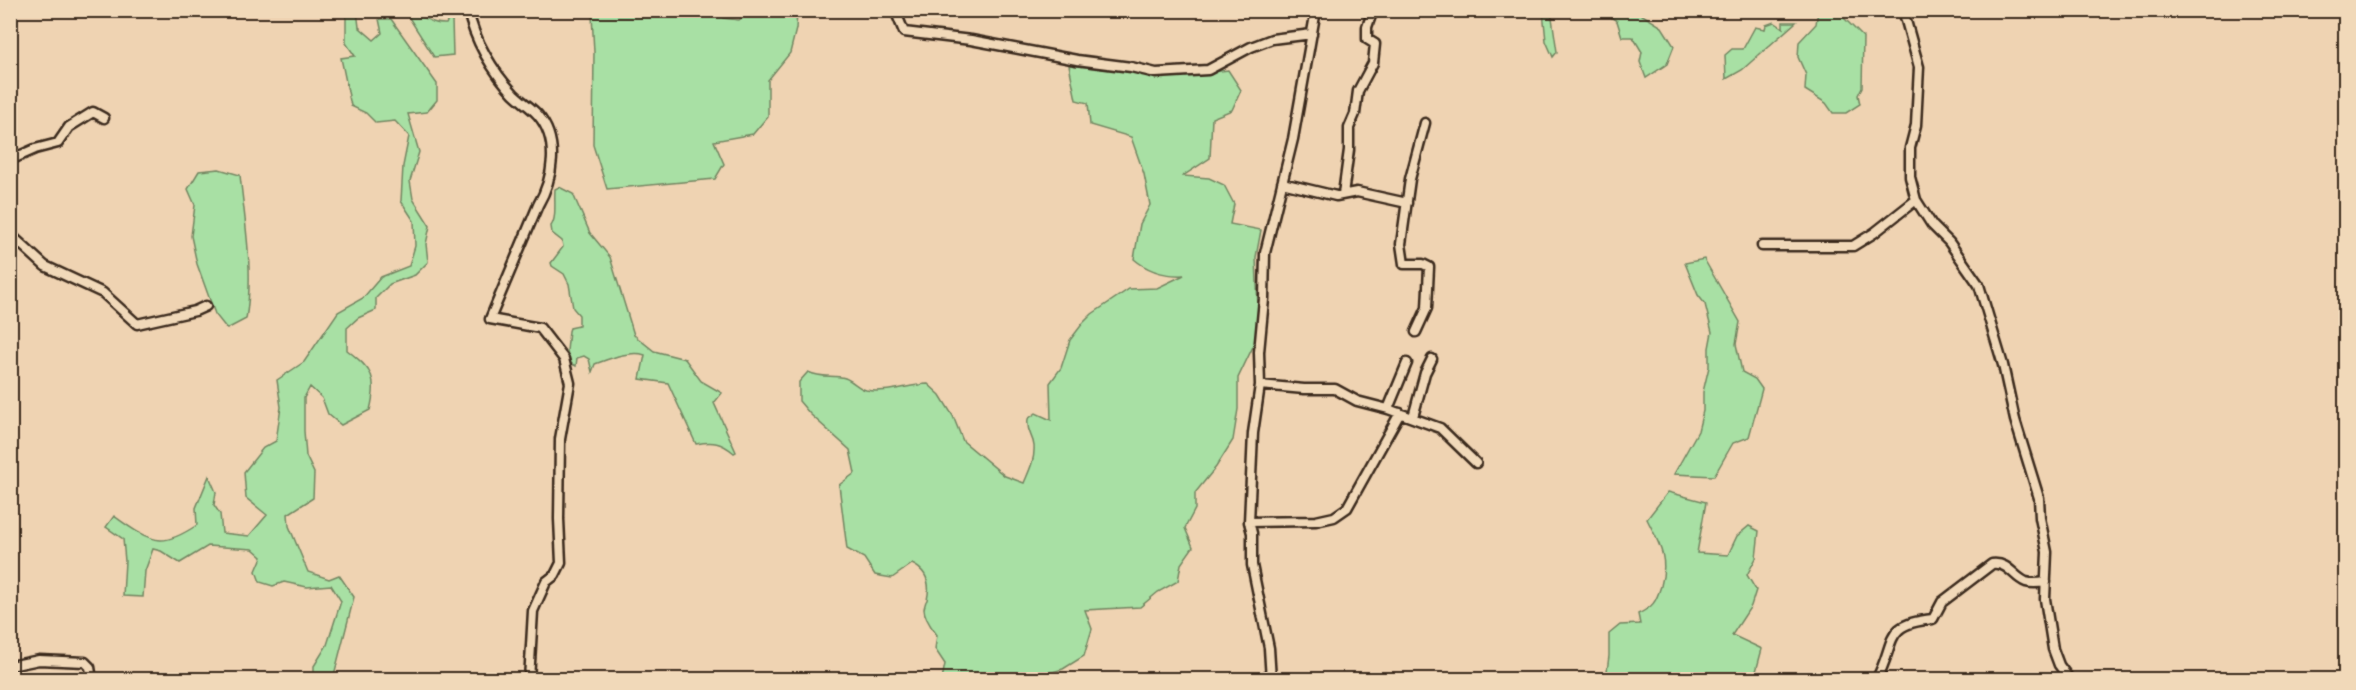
<svg xmlns="http://www.w3.org/2000/svg" width="2356" height="690" font-family="Dekko,sans-serif">
<style>
.green{fill:#a8e0a4;stroke:#728561;stroke-width:1.5}
.lines{fill:none;stroke-linecap:round;stroke-linejoin:round}
.minor-casing{stroke:#3b2a1e;stroke-width:13}
.minor{stroke:#f1d9b9;stroke-width:8}
</style>
<rect width="100%" height="100%" fill="#efd3b2"/>
<filter id="ink" filterUnits="userSpaceOnUse"><feTurbulence type="fractalNoise" baseFrequency=".0167" numOctaves="2"/><feDisplacementMap in="SourceGraphic" scale="12" xChannelSelector="R" yChannelSelector="G"/><feConvolveMatrix kernelMatrix="1 2 1 2 8 2 1 2 1" color-interpolation-filters="sRGB"/></filter>
<g filter="url(#ink)">
<path class="green" d="M346 11H357L359 27 374 40 382 33 379 19H391L437 84V100L427 112 408 114 419 152 410 181 413 199 430 226 426 244 428 262 415 275 390 284 376 298V310L358 318 347 328V350C373 370 378 378 370 410L341 425 328 414 322 398 310 387 304 398V431L306 456 314 473 313 498 288 514 289 526 308 572 329 579 339 575 354 597 333 679 314 680V666L327 645 341 601 331 585 307 587 284 582 273 586 260 582 256 571 262 557 253 549 208 546 180 563 161 551 153 549 145 571 143 597 123 596 125 561 123 539 106 527 114 516C125 524 146 540 161 540 173 540 188 531 197 525L196 508 209 476 216 492 214 505 220 514 222 533 249 536 267 515 246 498 244 472 263 448 276 441 281 407 277 380 304 362 338 312 363 298 381 277 409 266 415 246 414 221 401 201 403 166 409 136 395 121 376 123 366 113 351 106 341 58 355 56 346 43Z
M402 11C420 10 427 25 446 24L448 20H452L453 55 434 57 408 16Z
M596 11H720L723 18 739 20 749 11H797L796 29 790 53 768 80V116L753 134 714 141 724 164 715 179 607 189 593 145 594 52 592 15Z
M1543 11H1551L1557 52 1553 57 1546 41Z
M1601 11H1636L1662 27 1674 46 1667 64 1646 78 1640 62 1642 52 1633 37H1622L1617 21Z
M1818 11H1837L1863 37 1862 87 1858 95 1860 104 1846 113H1833L1826 103 1805 90 1806 75 1798 57 1799 42 1816 24Z
M1774 22 1783 28V22H1796L1742 70 1726 79 1725 55 1732 49H1743L1755 27 1765 29 1766 25Z
M1069 65 1175 77 1228 70 1241 90 1232 110 1212 118 1210 158 1183 176 1209 178 1224 185 1234 204 1230 224 1261 230 1256 257 1259 334 1238 378V409L1233 440 1216 467 1195 493V509L1185 528 1193 547 1181 564 1178 581 1158 592 1140 607 1085 610 1092 629 1084 656 1063 669 1029 679H942L945 664 935 649 937 635C932 628 924 618 924 609 924 608 926 600 927 600 931 583 927 571 912 564L892 578 875 575 864 558 847 549 839 485 855 473 850 450 810 414 799 401V382L808 372C823 379 833 374 845 378 853 381 858 388 866 390 884 394 908 385 928 384L940 395 953 416 963 441 1005 476 1024 483C1029 471 1035 460 1034 446 1033 435 1026 432 1028 419L1036 413 1051 420 1050 383 1061 368 1070 340 1083 323 1092 314 1129 289 1157 288 1184 275C1165 276 1149 272 1134 259L1140 224 1150 205 1144 174 1131 137 1090 125 1088 103 1076 100Z
M219 169 240 175C245 223 254 272 246 319L227 329 215 314 197 264 191 236 195 205 188 189 199 171Z
M559 187 573 194 590 233 610 257 634 335 654 351 685 359 701 381 722 393 714 403 736 452 734 453C721 442 713 441 696 444L668 383 640 379 645 355C630 350 609 359 595 364L592 372 589 359 584 356 577 358 576 366 570 363 567 351 569 331 570 328 579 326V315L573 308 569 284 564 274 552 266 551 263 563 247 562 241 552 233 551 226C557 218 554 201 555 189Z
M1704 259 1740 322 1736 344 1742 372 1755 379 1762 389 1749 437 1733 443 1714 476 1674 474 1698 431 1703 411V392L1709 367V348L1712 332 1705 304 1698 295 1685 263Z
M1668 492 1706 502 1697 553 1728 555 1737 536 1749 526 1759 531 1756 558 1747 575 1756 590 1751 606 1732 635 1762 649 1754 679H1606L1609 656V634L1620 625 1640 624 1638 614C1653 607 1656 602 1661 586 1669 557 1659 544 1647 519Z"/>
<g class="lines">
<g class="minor-casing">
<path id="minor" d="M468 10C474 40 493 72 514 94 521 101 531 107 538 115 560 141 553 179 538 205L490 319 540 328 564 359 570 383 560 439 559 519 561 563 555 575 546 582 533 611 529 680
M895 10 904 32 971 40 1077 60 1131 67 1156 73 1208 70 1251 47 1272 39 1312 34
M1903 10 1919 67 1916 125 1910 148V177L1916 200 1932 225 1949 242 1979 285 2003 365 2015 420 2039 498 2040 518 2047 552 2045 599 2053 649 2059 665 2070 680
M10 160 35 149 58 143 69 127 93 112 104 118
M1282 183 1336 196 1357 192 1407 203
M1343 194 1349 150V128L1355 114 1358 91 1373 63 1375 44 1367 39V27L1373 10
M10 234 45 266 103 293 137 324 195 311 206 306
M1762 246H1853L1874 233 1916 200
M1416 332 1427 308 1429 267 1423 264H1404L1401 244 1410 179 1425 123
M1260 385 1304 389H1335L1357 401 1388 409 1440 428 1476 463
M1388 409 1407 363
M1413 417 1425 373 1432 359
M1249 522 1316 521 1334 517 1347 508 1400 413
M10 666 39 660 85 662 90 667 92 680
M1271 680 1269 648 1252 565V533L1249 522 1253 433 1260 385 1259 352 1264 299 1265 253 1293 139 1316 10
M1876 680C1897 643 1881 624 1933 619L1942 602 1992 564C2009 562 2013 577 2026 582 2032 584 2040 583 2046 582"/>
</g>
<use href="#minor" class="minor"/>
</g>
</g>
<rect width="2356" height="690" fill="none" stroke="#f1d9b9" stroke-width="36"/>
<rect x="18" y="18" width="2320" height="654" fill="none" stroke="#3b2a1e" stroke-width="2" filter="url(#ink)"/>
</svg>
